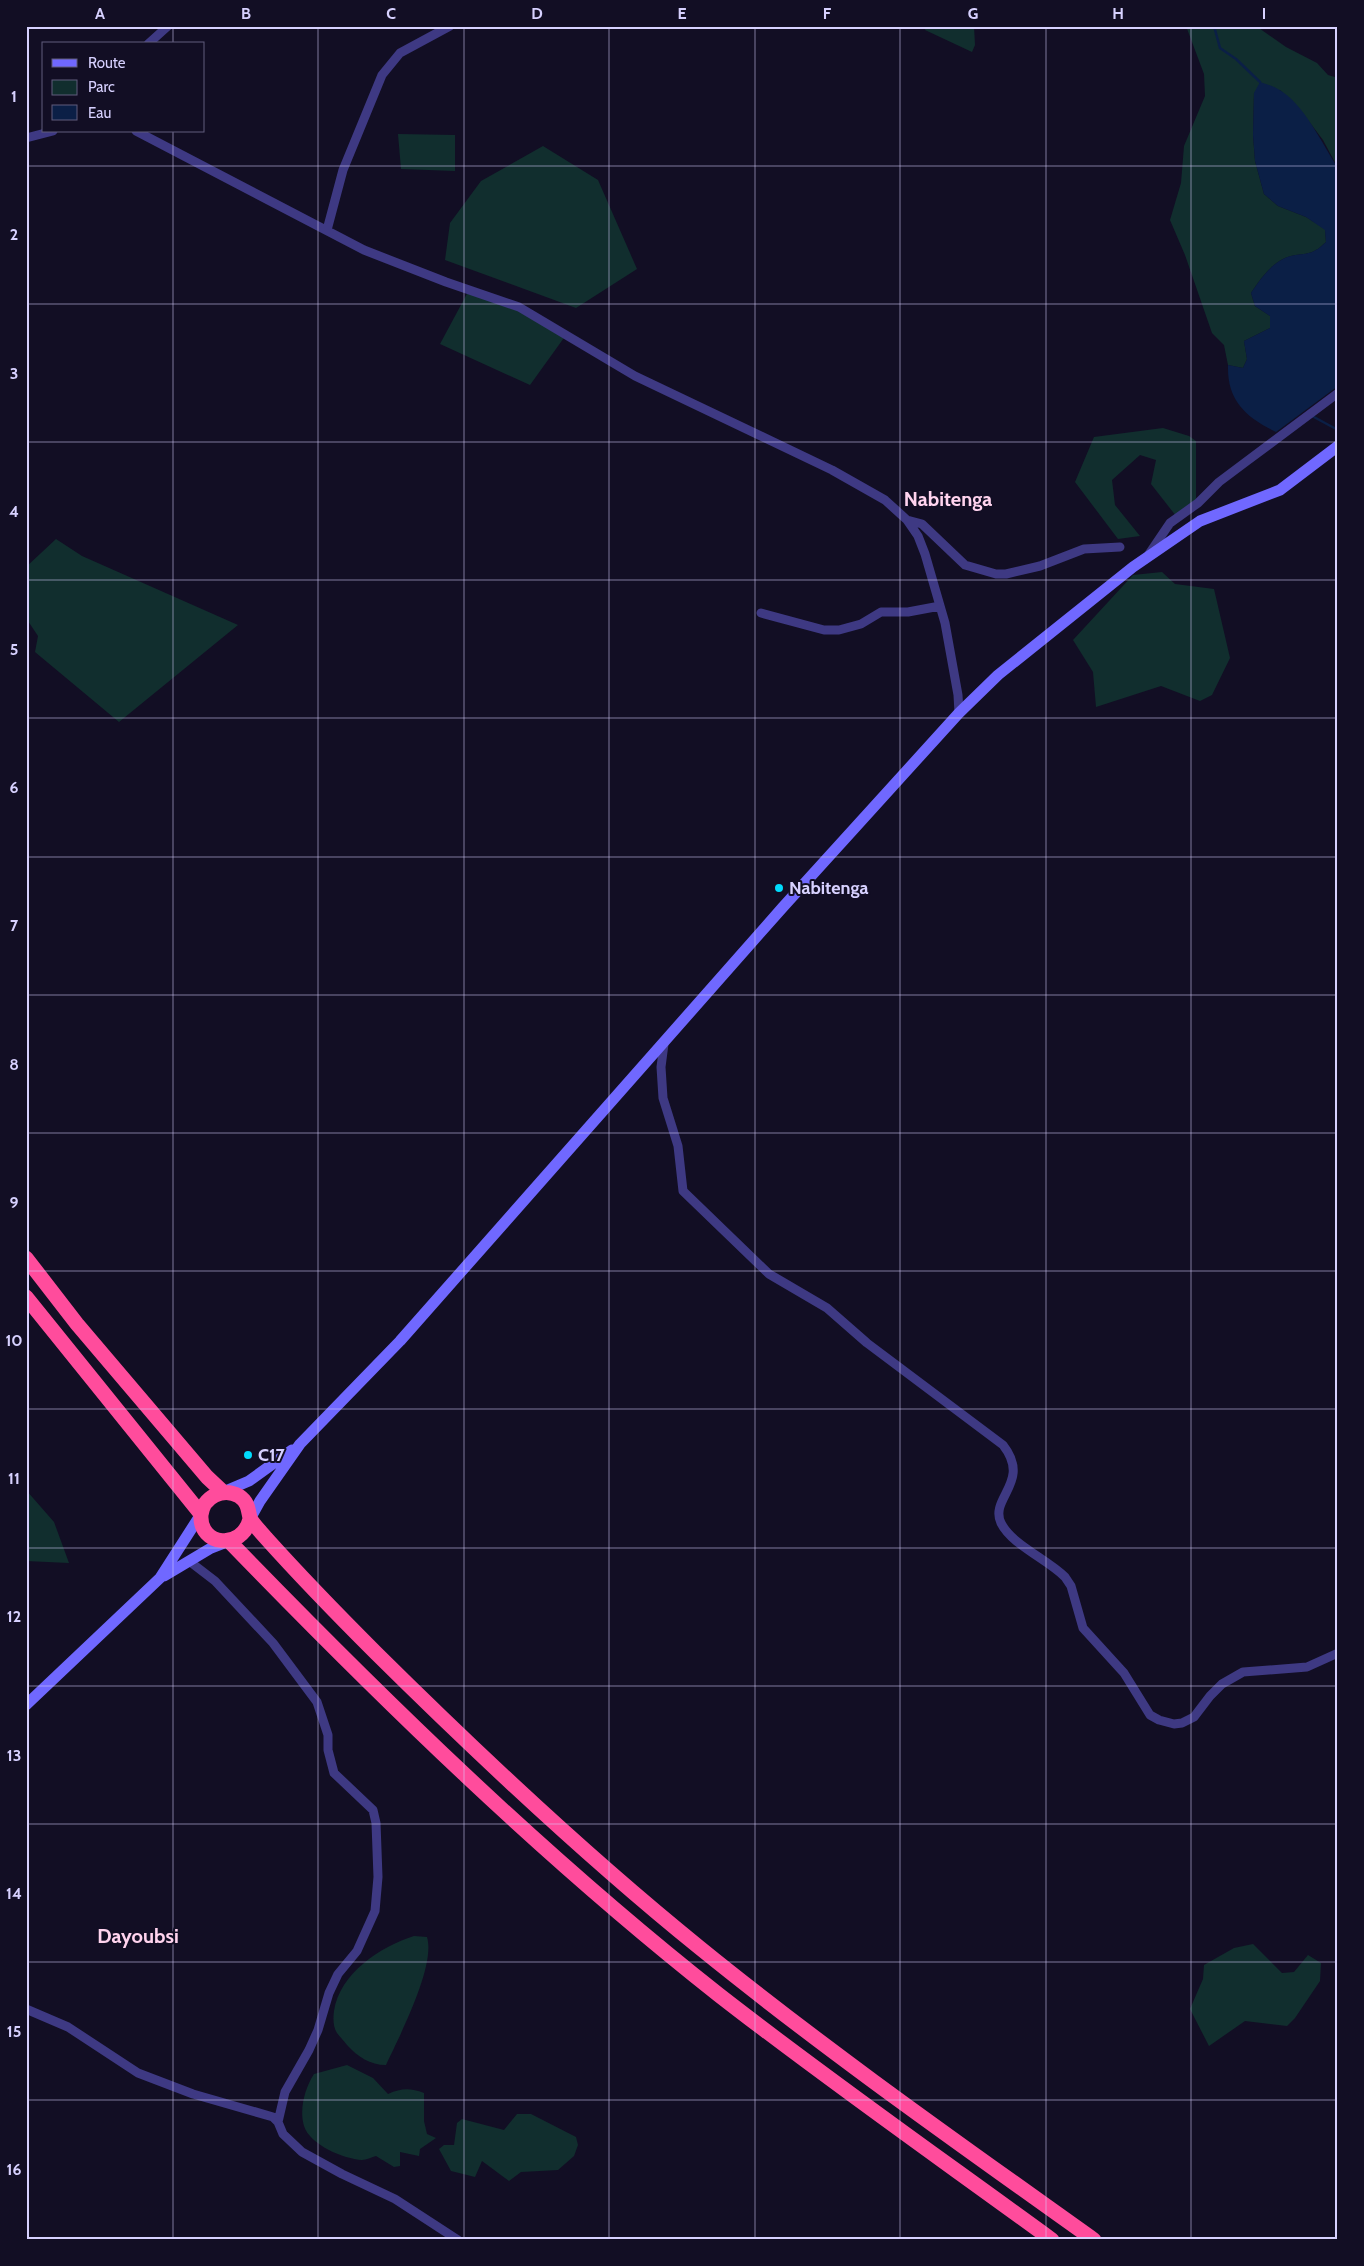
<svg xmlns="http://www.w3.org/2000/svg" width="1364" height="2266" font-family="Cabin,sans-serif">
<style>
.green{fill:#112e2e}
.water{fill:#0b1f46}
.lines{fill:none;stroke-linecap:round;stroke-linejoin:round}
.stream{stroke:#0b1f46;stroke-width:2.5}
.street{stroke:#3e3983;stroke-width:9}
.secondary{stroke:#7068ff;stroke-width:11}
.highway{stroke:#ff4c9c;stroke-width:15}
.grid{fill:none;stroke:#d7d1ff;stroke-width:1;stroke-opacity:0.55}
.poi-dot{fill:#00dbfc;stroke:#120e24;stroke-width:2}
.labels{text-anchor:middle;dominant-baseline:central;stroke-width:4;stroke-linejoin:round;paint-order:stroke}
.poi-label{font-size:18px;font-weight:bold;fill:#d7d1ff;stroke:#120e24;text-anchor:start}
.quarter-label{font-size:20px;font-weight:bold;fill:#ffd3ee;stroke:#120e24}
.neatline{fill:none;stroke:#d7d1ff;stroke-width:2}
.grid-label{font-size:16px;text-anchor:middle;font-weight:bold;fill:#d7d1ff}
</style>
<rect width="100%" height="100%" fill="#120e24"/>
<path class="green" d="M926 26H974L975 45 972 52 925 30Z
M1186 26H1256L1286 47 1317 63 1328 75 1338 78V168L1323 140 1301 111 1280 90 1254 93 1253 135 1255 161 1264 194 1278 206 1306 217 1325 229 1326 242C1308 260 1302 250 1283 259 1269 266 1259 281 1251 293L1255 306 1270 316V328L1244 341 1247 359 1243 368 1228 365 1224 345 1212 333 1185 255 1170 220 1181 183 1184 146 1205 96 1204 74Z
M398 134 455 135V171L401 169Z
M543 146 598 180 637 269 576 308 445 260 450 223 481 181Z
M469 290 498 298 566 335 530 385 440 344Z
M1163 428 1189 436 1196 441V501L1176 516 1151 484 1156 460 1140 455 1112 480 1115 505 1140 536 1118 539 1075 482 1094 437Z
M56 539 82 556 238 625 119 722 35 652 38 636 26 618V567Z
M1162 572 1175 584 1214 589 1230 658 1212 695 1200 701 1161 686 1096 707 1093 672 1073 640 1133 575Z
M26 1490 54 1522 69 1563 26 1561Z
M414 1936 427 1937C436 1966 399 2037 386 2065 370 2065 358 2057 347 2045 344 2041 340 2037 337 2033 333 2027 333 2018 334 2011 340 1973 380 1947 414 1936Z
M1253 1944 1282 1973 1294 1972 1308 1955 1321 1963 1320 1981 1295 2018 1287 2026 1245 2021 1209 2046 1190 2009 1203 1979 1204 1965 1234 1948Z
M347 2065 373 2078 388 2094C402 2088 410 2088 424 2093V2121L427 2134 436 2138 420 2149 419 2156 400 2152V2166L394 2167 376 2156C372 2157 366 2160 362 2160 344 2159 310 2145 304 2126 299 2109 305 2088 314 2074Z
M517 2114H531L576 2137 578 2145 574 2156 558 2170 521 2172 509 2181 482 2161 475 2177 451 2171 439 2149 444 2145H454L457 2123 462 2119 504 2130Z"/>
<path class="water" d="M1260 82C1266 84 1273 86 1278 89 1304 103 1322 144 1338 168V386L1276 432C1246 417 1227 401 1228 365L1243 368 1247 359 1244 341 1270 328V316L1255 306 1251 293C1259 281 1269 266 1283 259 1301 250 1308 260 1326 242L1325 230 1306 217 1278 206 1264 194 1255 161 1253 135 1254 93Z"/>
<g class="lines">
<path class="stream" d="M1214 26 1220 48 1236 59 1260 82
M1312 416 1338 430"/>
<path class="street" d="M148 44 168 26
M136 131 364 250 446 282 519 307 635 376 832 470 885 500 907 520 918 536 925 554 945 623 958 695 959 713
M26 138 53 131
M327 230 343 170 382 75 400 53 450 26
M907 520 922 524 965 565 996 574H1006L1040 566 1084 549 1120 547
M1149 554 1170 523 1198 503 1219 482 1247 461 1338 393
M761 613 824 630H839L861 624 881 612H908L940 606
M664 1044 661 1067 663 1098 678 1146 683 1191 769 1274 827 1308 867 1343 1003 1445C1032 1482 989 1498 1001 1523 1012 1545 1047 1559 1065 1577L1071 1586 1083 1628 1124 1673 1150 1715 1159 1720 1174 1724 1182 1723 1194 1717 1210 1696 1222 1684 1243 1672 1307 1667 1338 1653
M189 1561 215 1581 273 1643 317 1702 328 1735V1750L334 1773 373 1810 376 1823 378 1877 375 1911 357 1951 338 1974 329 1993 318 2030 309 2050 285 2092 278 2122
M26 2009 68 2027 138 2073 193 2094 273 2117 278 2122 283 2134 302 2152 342 2174 395 2199 458 2240"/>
<path class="secondary" d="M223 1492 249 1481 292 1450
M250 1519 260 1501 300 1444 400 1341 783 907 959 713 998 675 1133 567 1200 521 1280 490 1338 446
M164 1576 211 1548 229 1541
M26 1705 160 1578 201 1514"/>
<path class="highway" d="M26 1258 77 1324 207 1477 223 1492
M26 1297 201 1514
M250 1519C242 1551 199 1546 201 1515 203 1497 223 1487 239 1496 248 1502 248 1509 250 1518 253 1524 261 1532 266 1538 301 1577 338 1615 376 1653 480 1756 586 1856 700 1948 827 2051 961 2145 1094 2240
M229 1541C384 1701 544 1857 719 1995 828 2080 941 2159 1052 2240"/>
</g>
<path class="grid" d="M173 26V44M318 26V2240M464 26V2240M609 26V2240M755 26V2240M900 26V2240M1046 26V2240M1191 26V2240M173 131V2240M26 166H1338M26 304H1338M26 442H1338M26 580H1338M26 718H1338M26 857H1338M26 995H1338M26 1133H1338M26 1271H1338M26 1409H1338M26 1548H1338M26 1686H1338M26 1824H1338M26 1962H1338M26 2100H1338"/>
<g class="poi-dot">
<circle cx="779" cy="888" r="5"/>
<circle cx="248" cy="1455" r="5"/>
</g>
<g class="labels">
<g class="poi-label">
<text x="789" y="888">Nabitenga</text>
<text x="258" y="1455">C17</text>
</g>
<g class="quarter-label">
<text x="948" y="499">Nabitenga</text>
<text x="138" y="1936">Dayoubsi</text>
</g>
</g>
<rect width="1364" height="2266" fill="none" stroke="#120e24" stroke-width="55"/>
<rect x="42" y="42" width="162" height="90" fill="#120e24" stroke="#615c7c"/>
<rect x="52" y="59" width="25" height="8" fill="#7068ff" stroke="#615c7c"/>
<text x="88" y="68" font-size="15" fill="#d7d1ff">Route</text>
<rect x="52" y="80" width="25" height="15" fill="#112e2e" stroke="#615c7c"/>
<text x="88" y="92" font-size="15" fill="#d7d1ff">Parc</text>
<rect x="52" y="105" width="25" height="15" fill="#0b1f46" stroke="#615c7c"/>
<text x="88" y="118" font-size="15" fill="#d7d1ff">Eau</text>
<rect x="28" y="28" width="1308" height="2210" class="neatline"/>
<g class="grid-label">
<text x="100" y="19">A</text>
<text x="246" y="19">B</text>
<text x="391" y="19">C</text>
<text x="537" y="19">D</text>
<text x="682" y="19">E</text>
<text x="827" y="19">F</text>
<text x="973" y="19">G</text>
<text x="1118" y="19">H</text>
<text x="1264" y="19">I</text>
<text x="14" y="102">1</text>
<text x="14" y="240">2</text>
<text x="14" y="379">3</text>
<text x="14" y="517">4</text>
<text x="14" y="655">5</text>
<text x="14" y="793">6</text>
<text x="14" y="931">7</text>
<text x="14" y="1070">8</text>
<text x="14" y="1208">9</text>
<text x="14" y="1346">10</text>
<text x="14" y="1484">11</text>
<text x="14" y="1622">12</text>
<text x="14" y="1761">13</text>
<text x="14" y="1899">14</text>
<text x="14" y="2037">15</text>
<text x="14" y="2175">16</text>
</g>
</svg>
